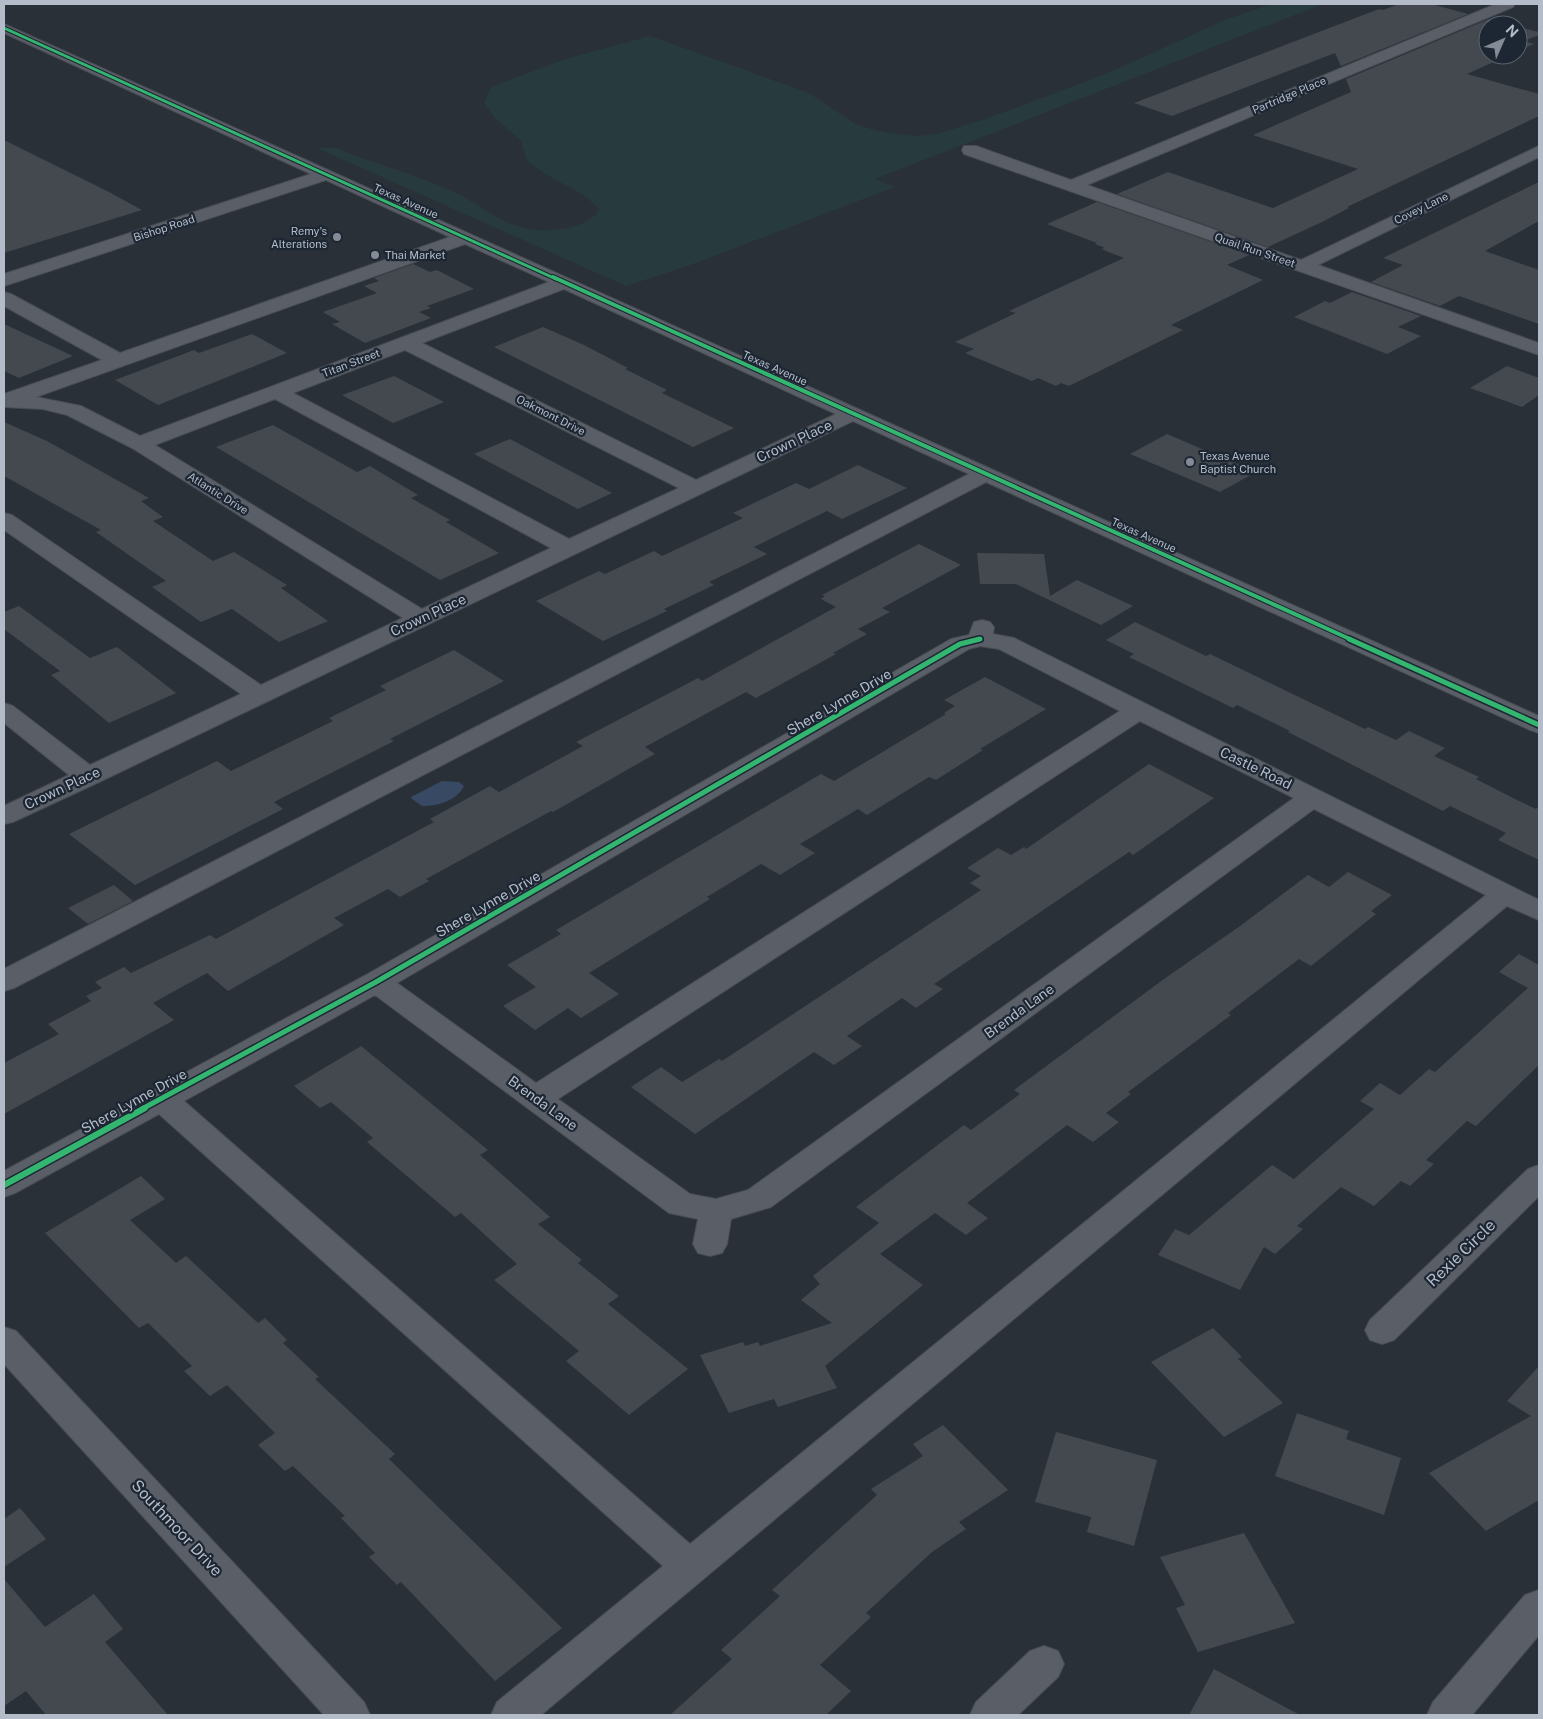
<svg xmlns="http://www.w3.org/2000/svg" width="1543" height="1719" font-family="'Public Sans',sans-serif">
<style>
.green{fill:#273a3e}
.water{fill:#384963}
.building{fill:#444950}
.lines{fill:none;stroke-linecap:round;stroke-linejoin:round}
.minor-casing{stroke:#484c53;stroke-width:2}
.minor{fill:#5a5e66;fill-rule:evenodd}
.cycleway-far3-casing{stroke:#1d2633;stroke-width:5}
.cycleway-far2-casing{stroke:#1d2633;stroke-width:6}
.cycleway-far1-casing{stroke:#1d2633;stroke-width:8}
.cycleway-casing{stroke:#1d2633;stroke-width:9}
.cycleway-far3{stroke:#33b770;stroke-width:3}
.cycleway-far2{stroke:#33b770;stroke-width:4}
.cycleway-far1{stroke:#33b770;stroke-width:5}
.cycleway{stroke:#33b770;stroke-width:6}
.poi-dot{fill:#848b96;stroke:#1d2633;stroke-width:2}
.labels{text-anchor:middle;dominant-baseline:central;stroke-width:4.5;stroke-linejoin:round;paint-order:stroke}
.far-street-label{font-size:11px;fill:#b4bcc9;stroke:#1d2633}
.far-poi-label{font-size:11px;fill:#b4bcc9;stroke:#1d2633;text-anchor:start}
.street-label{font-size:14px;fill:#b4bcc9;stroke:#1d2633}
.near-street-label{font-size:16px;fill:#b4bcc9;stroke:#1d2633}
</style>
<rect width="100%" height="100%" fill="#2a3038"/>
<path class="green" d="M1271 4H1323L875 179 895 187 685 267 626 286 317 148H336C371 163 408 172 443 187 490 206 505 237 561 229 577 227 590 222 600 210L585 196 547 175 527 161 521 141 495 118 484 103 491 87 565 59 650 36 809 93 857 125 883 132 915 136 937 134 973 123 1016 108 1108 73 1225 20Z"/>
<path class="water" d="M442 781 459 782 464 786C456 801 438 806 422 806L412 799 411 797Z"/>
<path class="building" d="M1399 4H1431L1468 14 1341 66 1335 53 1172 116 1134 103 1379 9 1383 10Z
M1489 19 1511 25H1488V55H1509L1467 74 1539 94V116L1347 207 1349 208 1322 222 1268 247 1117 194 1168 172 1273 208 1358 169 1253 135 1351 92 1346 79Z
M1518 27 1539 32V35L1524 41 1534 44 1518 51Z
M4 140 109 192 142 210 4 253Z
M1539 182V221L1485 251 1539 270V324L1459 296 1440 306 1371 282 1403 265 1383 258Z
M1097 202 1249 255 1227 265 1263 280 1171 325 1183 330 1069 386 1061 383 1056 386 1038 378 1032 381 965 353 974 349 955 342 1016 313 1009 311 1124 258 1101 249 1105 248 1095 244 1097 243 1047 224Z
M413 264 430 272 437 270 474 289 427 306 431 308 419 312 431 318 365 343 332 324 340 322 323 312 377 293 364 286 379 281 374 278Z
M1352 292 1421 316 1398 327 1421 336 1387 354 1294 317 1325 301 1330 303Z
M4 324 73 356 19 378 4 371Z
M543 327 584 345 628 368 625 369 667 390 662 393 734 428 693 447 494 347Z
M252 334 287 353 158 405 115 380 194 350 199 353Z
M1507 366 1539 378V395L1522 407 1470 388Z
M394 376 444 402 393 423 342 395Z
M4 422 47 441 149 498 141 501 163 517 153 521 213 561 234 552 287 585 281 588 328 621 279 642 232 609 201 622 152 587 166 581 96 532 101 530 4 476Z
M273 425 357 472 370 466 418 495 411 498 450 520 446 522 499 553 440 580 216 447Z
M1167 434 1256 472 1220 492 1130 454Z
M510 439 612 493 578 509 474 454Z
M858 465 907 488 842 519 827 511 754 547 767 554 709 582 714 585 664 609 667 611 603 641 536 601 599 571 605 574 654 551 662 556 743 518 733 513 796 483 809 489Z
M919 544 961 565 882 608 890 612 858 629 867 634 833 653 836 654 756 698 746 692 645 747 655 754 553 812 551 811 426 879 429 881 400 897 388 889 334 918 344 925 228 991 207 973 153 1003 174 1020 4 1114V1063L59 1034 48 1024 91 1001 86 996 102 988 95 982 124 967 131 973 210 935 216 939 434 822 430 819 490 786 499 792 583 746 576 742 698 678 702 681 836 607 821 599 825 596 822 595Z
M977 553 1044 554 1050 596 1077 580 1133 606 1101 625 1016 584H980Z
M19 606 90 658 117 647 176 693 109 723 51 675 60 671 4 629V612Z
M1135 622 1206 656 1210 654 1365 729 1368 727 1396 740 1409 731 1445 748 1434 756 1479 777 1476 779 1515 799 1536 809 1539 806V860L1498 840 1506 833 1450 806 1443 811 1288 732 1290 731 1237 705 1233 708 1129 657 1134 654 1106 640Z
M454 650 504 681 390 739 394 741 274 802 283 809 135 885 69 834 217 761 231 771 333 721 329 718 386 690 380 686Z
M985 677 1046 709 980 749 983 750 936 780 929 777 867 815 858 809 800 844 815 853 780 875 761 864 707 897 710 899 589 973 619 994 581 1018 568 1008 535 1030 503 1006 536 987 507 965 561 934 556 930 821 774 834 781 946 714 944 713 955 706 944 700Z
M1149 764 1214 798 1133 855 1129 852 934 984 943 989 916 1008 902 998 847 1036 862 1046 834 1065 814 1052 695 1134 631 1087 661 1067 682 1082 719 1059 722 1061 981 890 970 883 981 876 967 868 998 848 1011 855 1024 847 1026 849Z
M1348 872 1392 895 1371 911 1376 914 1311 966 1299 959 1228 1013 1231 1015 1128 1092 1131 1094 1106 1113 1119 1122 1093 1142 1067 1125 967 1203 988 1218 966 1235 935 1213 880 1254 923 1285 825 1366 837 1388 778 1407 774 1399 729 1413 700 1355 743 1342 745 1346 758 1342 760 1346 832 1323 801 1300 820 1284 813 1276 879 1223 856 1207 964 1125 971 1130 1020 1094 1014 1090 1164 979 1240 926 1308 875 1329 887Z
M114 885 133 901 88 924 68 908Z
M1519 954 1539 965V1065L1476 1126 1467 1121 1426 1160 1434 1164 1410 1186 1401 1181 1374 1206 1341 1187 1297 1226 1303 1229 1275 1254 1264 1247 1240 1290 1158 1255 1175 1229 1189 1235 1272 1165 1294 1179 1374 1109 1360 1101 1380 1083 1400 1095 1429 1069 1435 1072 1528 988 1499 972Z
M361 1046 488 1150 480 1155 550 1217 538 1224 582 1260 578 1263 619 1296 608 1304 688 1369 629 1415 566 1361 579 1351 494 1280 517 1264 461 1213 455 1217 367 1142 373 1138 331 1102 320 1108 294 1086Z
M141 1176 165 1199 130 1220 176 1263 186 1256 258 1323 265 1318 287 1340 283 1343 319 1377 315 1379 395 1454 389 1459 562 1628 495 1681 401 1582 397 1585 369 1557 375 1553 341 1518 345 1516 293 1466 285 1471 258 1445 275 1433 227 1385 210 1396 184 1371 192 1366 148 1323 139 1328 45 1233Z
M1213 1328 1242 1357 1238 1359 1283 1403 1224 1437 1151 1362Z
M1539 1366V1500L1486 1531 1429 1473 1531 1416 1507 1401Z
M1297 1413 1349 1431 1346 1439 1401 1458 1384 1515 1275 1476Z
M943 1425 1008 1490 959 1522 966 1529 932 1552 866 1613 871 1617 820 1665 851 1691 826 1715H670L732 1659 721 1650 780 1596 772 1590 877 1495 871 1489 923 1456 913 1444Z
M1056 1432 1157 1460 1134 1546 1087 1532 1091 1517 1035 1502Z
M20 1508 46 1539 4 1567V1519Z
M1244 1533 1295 1623 1198 1652 1176 1608 1185 1605 1160 1557Z
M4 1579 45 1627 94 1594 123 1629 105 1642 168 1715H46L26 1691 4 1706Z
M1214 1669 1300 1715H1189Z"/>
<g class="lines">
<g class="minor-casing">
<path id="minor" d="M1496 4H1515L1513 7 1087 185 1301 260 1539 146V157L1318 265 1539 343V355L964 154 962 150 964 146H976L1071 180Z
M4 24 1539 716V733L1530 730 986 482 14 988 4 991V969L969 474 853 421 97 783 13 822 4 824V806L69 775 4 723V703L13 706 90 765 241 694 4 530V513L12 515 261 685 403 618 132 448 67 415 43 409 4 407V394L102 360 4 306V292L11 294 120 353 450 237 326 180 4 286V274L311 174 4 33ZM465 244 549 282 140 436 81 406 36 397ZM564 289 836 414 696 480 422 343ZM405 350 679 488 569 539 293 393ZM275 399 551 548 422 609 155 445Z
M982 620 990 622 994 627 993 634 1014 638 1539 900V920L1507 906 541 1715H491L497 1702 663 1566 159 1114 15 1193 4 1197V1171L366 975 951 639 969 635 974 622ZM980 646 999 649 1120 711 536 1083 397 983 969 649ZM1140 721 1294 798 748 1190 716 1199 690 1194 558 1099ZM1314 809 1486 895 690 1544 184 1101 375 995 669 1213 698 1219 693 1244 698 1253 710 1256 722 1253 727 1244 731 1219 771 1207Z
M1539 1165V1196L1394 1340 1382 1344 1370 1340 1365 1330 1370 1320 1528 1169Z
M4 1327 16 1331 364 1702 370 1715H324L4 1364Z
M1539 1590V1635L1472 1715H1427L1433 1702 1525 1595Z
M1044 1646 1058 1651 1064 1664 1058 1677 1018 1715H970L976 1702 1030 1651Z"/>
</g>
<use href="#minor" class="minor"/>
<g class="cycleway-far3-casing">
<path id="cycleway-far3" d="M4 28 556 279"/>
</g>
<g class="cycleway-far2-casing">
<path id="cycleway-far2" d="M553 277 1352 640
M976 640 980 639"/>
</g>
<g class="cycleway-far1-casing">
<path id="cycleway-far1" d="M1349 639 1539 725
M142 1109 376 982 960 644 980 639"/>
</g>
<g class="cycleway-casing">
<path id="cycleway" d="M4 1185 145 1108"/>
</g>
<use href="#cycleway-far3" class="cycleway-far3"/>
<use href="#cycleway-far2" class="cycleway-far2"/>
<use href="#cycleway-far1" class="cycleway-far1"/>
<use href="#cycleway" class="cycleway"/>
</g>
<g class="poi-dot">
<circle cx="337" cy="237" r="5"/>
<circle cx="375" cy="255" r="5"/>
<circle cx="1190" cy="462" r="5"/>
</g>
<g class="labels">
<g class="far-street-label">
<text transform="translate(1289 95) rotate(-23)">Partridge Place</text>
<text transform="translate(406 201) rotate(24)">Texas Avenue</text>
<text transform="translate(1421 208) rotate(-26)">Covey Lane</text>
<text transform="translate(164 228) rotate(-18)">Bishop Road</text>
<text transform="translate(1255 250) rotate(19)">Quail Run Street</text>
<text transform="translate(351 363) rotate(-21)">Titan Street</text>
<text transform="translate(775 368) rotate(24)">Texas Avenue</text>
<text transform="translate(551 415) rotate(27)">Oakmont Drive</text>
<text transform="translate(218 493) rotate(32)">Atlantic Drive</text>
<text transform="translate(1144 535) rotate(24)">Texas Avenue</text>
</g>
<g class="far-poi-label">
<text x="327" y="231" text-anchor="end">Remy's<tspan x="327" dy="13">Alterations</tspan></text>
<text x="385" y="255">Thai Market</text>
<text x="1200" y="456">Texas Avenue<tspan x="1200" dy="13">Baptist Church</tspan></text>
</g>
<g class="street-label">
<text transform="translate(794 441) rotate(-25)">Crown Place</text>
<text transform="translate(428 615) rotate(-25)">Crown Place</text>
<text transform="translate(839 702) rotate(-30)">Shere Lynne Drive</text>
<text transform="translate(1256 768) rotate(26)">Castle Road</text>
<text transform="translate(62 788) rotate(-25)">Crown Place</text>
<text transform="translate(488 904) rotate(-30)">Shere Lynne Drive</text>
<text transform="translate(1019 1011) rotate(-36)">Brenda Lane</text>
<text transform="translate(134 1101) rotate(-29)">Shere Lynne Drive</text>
<text transform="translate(543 1103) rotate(36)">Brenda Lane</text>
</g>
<g class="near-street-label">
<text transform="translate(1461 1253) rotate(-44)">Rexie Circle</text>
<text transform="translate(177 1528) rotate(47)">Southmoor Drive</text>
</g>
</g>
<rect width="1543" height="1719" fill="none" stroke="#b4bcc9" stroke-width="10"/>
<g transform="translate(1503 40) rotate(45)"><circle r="24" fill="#1d2633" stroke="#59626f"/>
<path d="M0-4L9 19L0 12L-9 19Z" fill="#848b96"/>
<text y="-8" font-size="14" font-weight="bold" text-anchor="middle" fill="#b4bcc9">N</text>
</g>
</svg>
